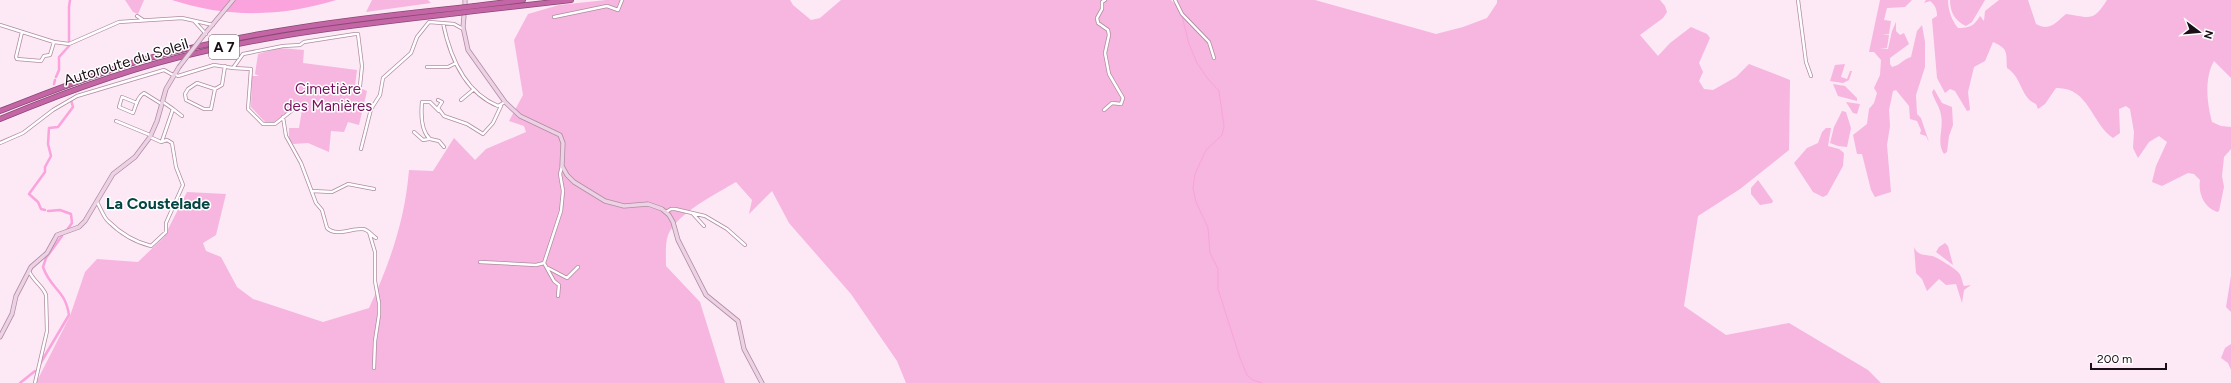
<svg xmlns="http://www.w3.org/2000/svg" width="2231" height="383" font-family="Figtree,sans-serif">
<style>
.green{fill:#f6b6df}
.water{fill:#faa3dc}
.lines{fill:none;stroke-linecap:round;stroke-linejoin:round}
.stream{stroke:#faa3dc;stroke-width:1}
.canal{stroke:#faa3dc;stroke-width:2.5}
.street-casing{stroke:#ae8da1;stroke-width:4}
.secondary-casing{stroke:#ae8da1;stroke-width:5}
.highway-casing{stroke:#884874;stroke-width:6}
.street{stroke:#fff;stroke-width:2.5}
.secondary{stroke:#edd1e4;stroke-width:3.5}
.highway{stroke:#c466a6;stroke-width:4.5}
.secondary-bridge-casing{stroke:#ae8da1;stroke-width:5;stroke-linecap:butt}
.highway-bridge-casing{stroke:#884874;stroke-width:6;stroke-linecap:butt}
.secondary-bridge{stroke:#edd1e4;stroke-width:3.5}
.highway-bridge{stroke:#c466a6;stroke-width:4.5}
.labels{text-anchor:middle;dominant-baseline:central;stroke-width:3;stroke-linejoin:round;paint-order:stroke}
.shield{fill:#fff;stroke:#5f575c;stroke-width:1}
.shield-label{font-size:14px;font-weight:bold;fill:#1a0f16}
.street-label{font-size:15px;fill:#1a0f16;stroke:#fff}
.park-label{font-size:15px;fill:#77125e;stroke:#fff}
.neighbourhood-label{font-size:16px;font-weight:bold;fill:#044644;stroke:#fff}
</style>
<rect width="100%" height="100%" fill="#fde8f5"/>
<path class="green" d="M125 0H144L138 14 133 12Z
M372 0H428L431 3 366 12Z
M606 0H790L793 5 811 20 820 18 841 0H1171L1182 11 1177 0H1315L1436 34 1463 27 1487 18 1497 3V0H1660L1665 6 1667 12 1663 18 1640 35 1658 56 1670 43 1691 27 1707 34 1710 38 1699 63 1703 72 1699 81 1704 89 1713 90 1736 77 1749 64 1790 80 1789 150 1740 189 1698 216 1684 306 1726 335 1789 323 1868 370 1881 383H906L897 361 851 294 789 223 772 191 749 214 752 200 736 182C716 194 677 213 668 235 665 244 666 257 666 266L700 302 725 383H36L70 316 85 272 97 259 138 262 164 237 187 192 226 194 216 235 203 243 206 251 221 257 237 287 253 299 323 322 369 308C390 263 405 220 409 170L433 171 454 138 475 160 486 149 526 132 524 126 509 121 523 95 514 40 528 14 559 5Z
M1880 0H1912L1905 7 1887 8 1884 20 1891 21 1889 34H1882L1889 35 1887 48H1880L1888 49 1892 31 1896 22V31L1900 35 1904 33 1909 44 1890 58V64L1892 67C1901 65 1903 59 1911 57L1917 31 1922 25 1925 42V67L1916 95 1917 114 1921 118 1929 142 1926 136 1920 134 1921 130 1917 121 1910 119 1909 106 1896 90 1893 91 1889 110 1890 126 1887 145 1891 192 1875 197 1871 190 1862 154H1857L1853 135 1867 124 1869 109 1874 103 1877 93 1874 88 1880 75 1881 60 1874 52H1869Z
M1926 0H1948C1948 10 1952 21 1958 28 1970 28 1974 26 1980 16L1984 21 1985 11 1999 0H2028L2036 24C2050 32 2056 22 2066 14 2089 17 2093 23 2107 0H2231V78L2214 61C2204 78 2207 104 2212 122L2221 126 2231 127V149L2224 157 2222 176 2224 187 2219 211 2217 212C2204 207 2198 194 2200 180L2194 174 2188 173 2162 186 2152 182 2156 166 2167 142 2159 136 2149 142 2138 158 2133 148 2134 132 2130 109 2126 106 2119 109 2120 133 2113 138C2091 123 2089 87 2056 88L2045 104 2038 109 2036 104C2020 97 2022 77 2007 68 2006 53 2009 49 1993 42L1985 61 1974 67 1968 92 1970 110 1967 111 1955 91 1950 89 1945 93 1937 78 1932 19 1937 16C1937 9 1935 5 1930 1L1924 3Z
M1950 0H1985L1972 22 1966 26C1955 21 1950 12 1950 0Z
M279 48 304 50 303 63 357 70 355 86 367 91 359 125 348 122 344 132 331 131 329 152 308 143 293 144 289 141V128H299L302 110 294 107 273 123 265 122 251 107 252 76H259L255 74 258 54Z
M1845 64 1841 77 1847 79 1850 71H1852L1849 80 1843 83 1830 81 1835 65Z
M1833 84 1845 86 1857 98V101L1838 96Z
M1934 89 1942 103 1952 107 1953 125 1949 136 1947 152 1944 154C1936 142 1944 129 1941 115 1940 107 1934 100 1932 92Z
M1846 102 1860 104 1857 114 1853 113Z
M1842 111 1846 112 1851 128 1847 147 1838 146 1830 143 1834 127Z
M1826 128H1831L1828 146 1839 149 1844 153 1843 166 1827 195 1823 197 1813 192 1794 163 1807 148 1818 143 1822 132Z
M1758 180 1773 201 1772 203 1760 205 1751 194V188Z
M1945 243 1948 246 1953 265 1936 252 1939 247Z
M1914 247C1918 256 1923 254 1932 256 1935 256 1956 269 1958 272 1962 276 1962 282 1964 286L1971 285 1964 290 1962 303 1956 284 1946 285 1939 279 1927 291 1922 279 1916 273Z
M2231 276V312L2226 307Z
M2231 344V370L2228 363 2221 358 2225 348Z"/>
<path class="water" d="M172 0H336C281 17 227 18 172 0Z"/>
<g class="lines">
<path class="stream" d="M1177 0 1181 10
M1182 16 1189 44 1197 63 1208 79 1219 91 1224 126 1222 135 1206 150 1195 174 1193 188 1196 202 1208 228 1210 253 1218 269V289L1240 358 1247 375 1253 380 1262 383"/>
<path class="canal" d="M69 42V7L70 0
M56 77 59 70V57L69 46
M54 84 55 80
M45 210 41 209 38 202 29 194 45 172V167L51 156 48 144 49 128 58 127 73 107 71 100
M48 211 60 210 71 214 72 223 67 230
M40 364 69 315C65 289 51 290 43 267L46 258 62 236
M20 383 35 371"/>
<g class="street-casing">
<path id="street" d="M1175 0 1182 14 1209 42 1214 58
M1798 0 1806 62 1811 76
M137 16 143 20
M554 17 607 6 618 10 622 0
M195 22 206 34
M443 23C450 57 464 92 498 106L505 102
M0 25 54 42 69 44 119 22 182 18 213 25
M22 32 16 57 17 59 41 61 44 56 50 55 54 42
M427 67H448L456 63
M233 68 251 69 248 109 263 124H275L295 108
M174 74 178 76 214 65 233 68 243 54 283 46 300 45 304 42 355 34H358L362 66 360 86
M197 83 215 89 211 109H204L186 100 185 94 188 89Z
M215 89 222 85 225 66
M438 100 442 102 438 108 444 116 467 124 483 134 493 123 501 106
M461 100 473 90
M137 103 122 97 119 107 133 113C136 106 137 97 144 93L160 103
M173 109 182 116
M1104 110 1112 103 1121 104 1123 98 1109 74 1105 53 1109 35 1108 30 1098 23 1097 18 1102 9V2L1105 0
M439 111 430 102H422C421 113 421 131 430 139L439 141 444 147
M283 117 286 136 301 163 316 203 322 210 327 228C336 237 352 228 363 229 369 230 371 235 376 238
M116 121 150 135
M414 132 423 140 429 139
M162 141 173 109 163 102
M0 143 23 133 53 110 77 96 164 70 173 75
M361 149 371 109 380 95 383 78 411 53 417 37 429 22 454 24 463 29
M312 191 332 192 348 184 374 189
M97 202C100 207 104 218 108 221 119 232 135 242 151 246L166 232V223L183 185 176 167 172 143 167 140 161 142 150 137
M666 212 671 209H675L705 216 727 229 745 245
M693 214 704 226
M369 232 375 252V281L379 303V315L375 341 374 368
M480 262 536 265 544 263
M548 268 567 278 578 267
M29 271C33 281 43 286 46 295L47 331 35 383
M558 296 559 285 554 281 544 263 561 211 563 191 560 174 562 166"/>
</g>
<g class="secondary-casing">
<path id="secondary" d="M465 4V0
M464 16 463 27 468 50 505 102 520 116 560 135 563 143 562 166 567 175 574 182 605 201 624 206 648 204 662 209 669 215 673 222 678 240 706 295 738 321 744 349 762 383
M203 36 233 0
M0 337 12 314 16 296 31 267 47 253 57 235 79 227 85 221 113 174 135 157 150 137 157 121 166 89 179 67"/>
</g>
<g class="highway-casing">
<path id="highway" d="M475 6 523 0
M474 11 571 0
M0 111C47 93 94 74 142 60 245 32 352 19 458 8
M0 119C65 92 132 67 201 52 286 32 372 23 458 13"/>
</g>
<use href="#street" class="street"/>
<use href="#secondary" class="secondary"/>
<use href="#highway" class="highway"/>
<g class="secondary-bridge-casing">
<path id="secondary-bridge" d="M179 67 203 36"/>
</g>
<g class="highway-bridge-casing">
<path id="highway-bridge" d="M458 8 475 6
M458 13 474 11"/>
</g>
<use href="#secondary-bridge" class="secondary-bridge"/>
<use href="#highway-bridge" class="highway-bridge"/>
</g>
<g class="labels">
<rect class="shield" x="209" y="35" width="30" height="24" rx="3"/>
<g class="shield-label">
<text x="224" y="47">A 7</text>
</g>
<g class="street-label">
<text transform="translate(126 62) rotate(-17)">Autoroute du Soleil</text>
</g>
<g class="park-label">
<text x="328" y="89">Cimetière<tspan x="328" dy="17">des Manières</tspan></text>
</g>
<g class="neighbourhood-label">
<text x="158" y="203">La Coustelade</text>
</g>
</g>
<g transform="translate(2199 32) rotate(106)" stroke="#ffffff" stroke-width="3" paint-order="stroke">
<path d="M0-3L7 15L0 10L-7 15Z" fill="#1a0f16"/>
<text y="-6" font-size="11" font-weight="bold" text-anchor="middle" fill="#1a0f16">N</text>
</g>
<path d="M2091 363v6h75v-6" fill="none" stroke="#1a0f16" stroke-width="2"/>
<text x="2097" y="363" font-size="12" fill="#1a0f16" stroke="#ffffff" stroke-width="3" paint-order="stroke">200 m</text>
</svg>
